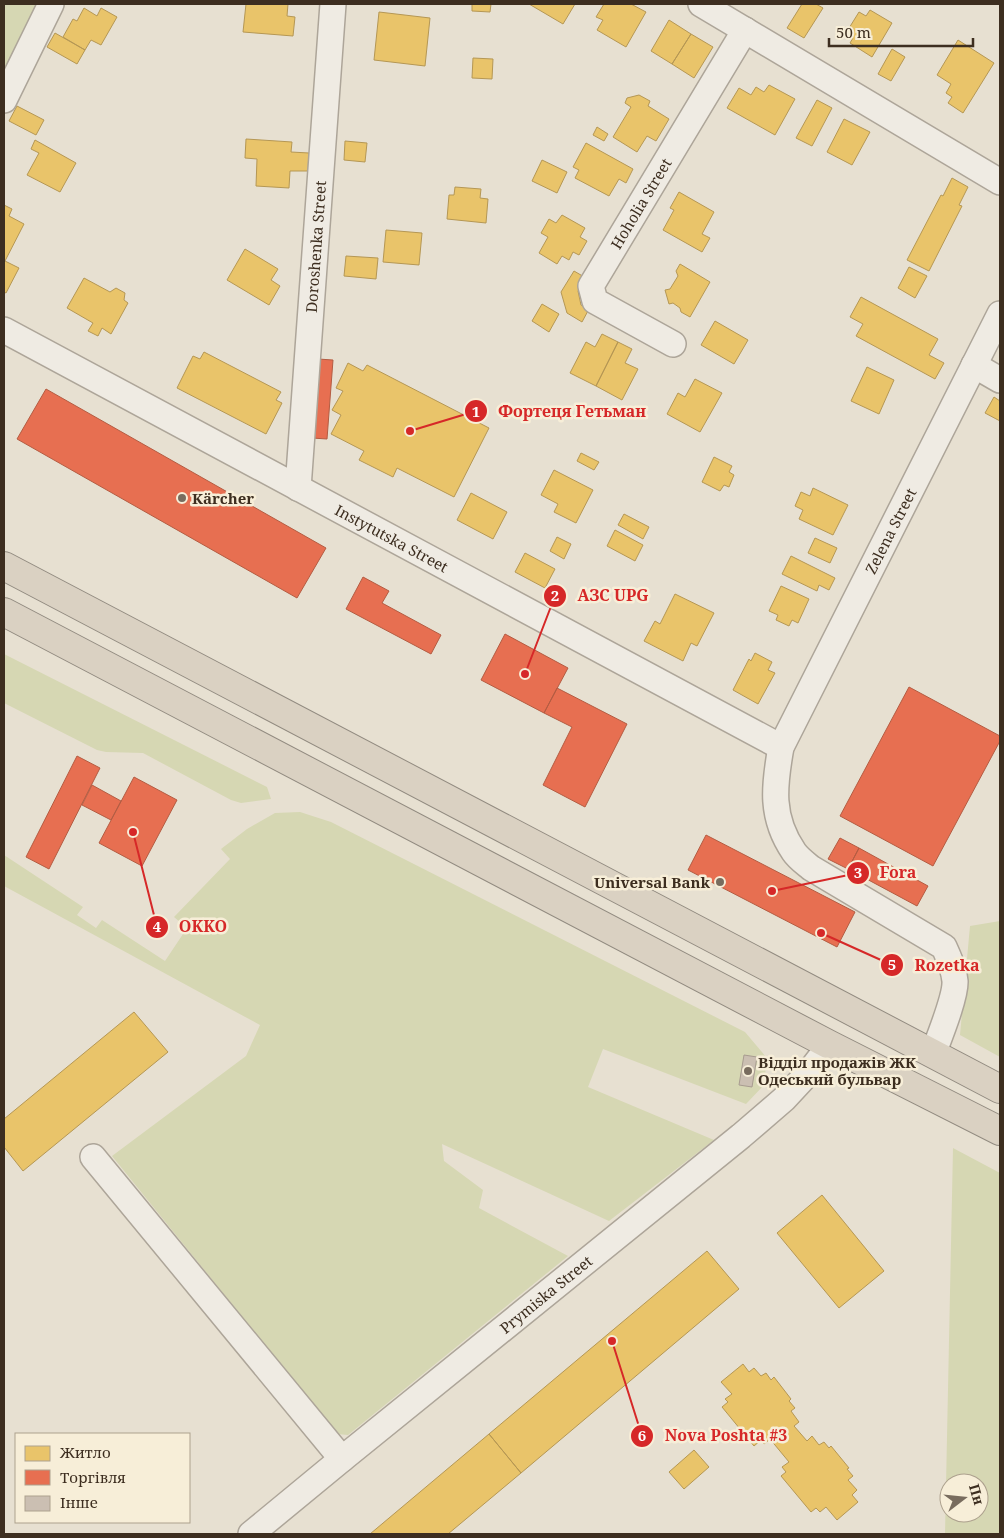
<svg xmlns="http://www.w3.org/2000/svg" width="1004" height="1538" font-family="'Noto Serif',serif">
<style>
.green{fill:#d6d7b3;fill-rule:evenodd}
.homes{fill:#e9c46a;stroke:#b59754}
.shops{fill:#e76f51;stroke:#b45c42}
.building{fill:#cbbfb2;stroke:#a89c90}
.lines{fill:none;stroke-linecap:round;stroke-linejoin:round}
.minor-casing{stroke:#ada599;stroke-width:28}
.highway-casing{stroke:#928b80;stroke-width:30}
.minor{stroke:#efebe3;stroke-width:25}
.highway{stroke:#dad1c2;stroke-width:28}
.poi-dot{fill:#786c5e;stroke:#f7eed8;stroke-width:2}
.labels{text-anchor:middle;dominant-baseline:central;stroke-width:5;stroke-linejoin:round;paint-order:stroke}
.street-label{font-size:15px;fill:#3d2e20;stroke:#f7eed8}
.poi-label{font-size:15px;font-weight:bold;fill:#3d2e20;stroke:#f7eed8;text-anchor:start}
.leader{fill:none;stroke:#d62828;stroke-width:2}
.callout-dot{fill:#d62828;stroke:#f7eed8;stroke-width:2}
.mark-label{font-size:15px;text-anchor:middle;font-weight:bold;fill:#fff}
.callout-label{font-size:16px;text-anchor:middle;font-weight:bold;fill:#d62828;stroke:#f7eed8;stroke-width:5;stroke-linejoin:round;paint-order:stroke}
</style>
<rect width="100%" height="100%" fill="#e7e0d1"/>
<path class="green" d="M4 4H42L8 71 4 68Z
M4 654 267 787 271 799 241 803 231 800 143 753 106 752 97 750 4 703Z
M300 812 331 822 745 1032 766 1057 765 1084 746 1104 603 1049 588 1087 714 1140 609 1221 442 1144 444 1161 483 1190 479 1208 568 1256 348 1435 337 1434 112 1156 246 1056 260 1025 4 886V855L83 907 77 915 96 928 102 920 165 961 187 928 174 917 230 859 221 849 247 829 275 813Z
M1000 921V1057L960 1035 970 926Z
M953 1148 1000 1173V1534H945ZM949 1483H979V1513H949Z"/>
<path class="homes" d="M246 4H288L287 16 295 17 293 36 243 32Z
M472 4H491L490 12 472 11Z
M529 4H575L563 24Z
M604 4H631L646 12 626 47 597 30 603 20 596 17Z
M802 4H816L823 8 804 38 787 28Z
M84 8 97 16 101 8 117 17 101 45 91 40 85 50 63 37 73 19 77 21Z
M870 10 892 23 872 57 850 43 853 38 846 33 859 12 866 16Z
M379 12 430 18 425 66 374 60Z
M669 20 691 34 672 64 651 51Z
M55 33 85 50 77 64 47 47Z
M691 34 713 47 694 78 672 64Z
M958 40 994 63 963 113 948 103 952 97 946 93 951 84 937 75Z
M892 49 905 57 891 81 878 74Z
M473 58 493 59 492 79 472 78Z
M769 85 795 99 775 135 727 108 739 88 751 95 756 87 764 92Z
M639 95 650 101 648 106 669 119 656 141 647 136 637 152 613 137 631 107 625 103 627 98Z
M817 100 832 108 812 146 796 138Z
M17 106 44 120 36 135 9 121Z
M844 119 870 132 852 165 827 152Z
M597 127 608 134 604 141 593 135Z
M246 139 292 142 291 152 309 153 308 171H290L289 188 256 186 257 159 245 158Z
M35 140 76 163 60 192 27 175 39 153 31 149Z
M345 141 367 143 365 162 344 160Z
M586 143 633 169 626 183 619 179 609 196 575 178 579 170 573 167Z
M542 160 567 172 557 193 532 181Z
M952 178 968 187 959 205 962 206 929 271 907 260 941 195 943 196Z
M455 187 481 189 480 198 488 199 486 223 447 219 449 195H454Z
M679 192 714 212 702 234 710 238 702 252 663 230 674 210 670 208Z
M4 205 12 209 9 216 24 224 5 261 19 268 6 293 4 292Z
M562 215 585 228 580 237 587 241 579 255 573 252 569 260 562 256 557 264 539 253 548 237 541 233 549 219 556 223Z
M386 230 422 233 419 265 383 262Z
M245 249 278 269 271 280 280 286 269 305 227 280Z
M346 256 378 258 376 279 344 276Z
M680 264 710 282 690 317 681 312 680 308 673 303 669 304 665 290 670 289 678 276 676 271Z
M909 267 927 276 915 298 898 288Z
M574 271 586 278 578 291 581 305 589 309 582 322 567 313 561 292Z
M84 278 110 292 116 288 125 293 124 300 128 303 111 334 102 328 98 336 88 331 93 323 67 308Z
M861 297 938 339 929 355 944 363 935 379 856 336 863 324 850 317Z
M542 304 559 314 549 332 532 321Z
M715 321 748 340 734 364 701 345Z
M602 334 618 342 596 386 570 373 586 342 595 347Z
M618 342 632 349 625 363 638 369 622 400 596 386Z
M204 352 281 392 276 400 282 403 266 434 177 388 193 356 200 359Z
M348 363 363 371 367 365 489 428 454 497 397 468 393 477 359 460 364 451 331 434 341 415 332 410 343 391 336 388Z
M867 367 894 380 879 414 851 401Z
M695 379 722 393 700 432 667 414 678 393 685 397Z
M994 397 1000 401V421L985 413Z
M581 453 599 462 594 470 577 461Z
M714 457 732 466 729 472 734 475 729 487 724 485 720 491 702 482Z
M554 470 593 490 576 523 554 512 558 504 541 495Z
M813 488 848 505 833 535 799 519 803 510 795 506 801 492 810 496Z
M471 493 507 512 493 539 457 520Z
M624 514 649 527 643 539 618 525Z
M615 530 643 545 635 561 607 546Z
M557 537 571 544 564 559 550 551Z
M815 538 837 548 830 563 808 553Z
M525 553 555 569 545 588 515 572Z
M791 556 835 578 829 590 819 585 817 591 782 574Z
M781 586 809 599 798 623 792 620 789 626 776 620 778 615 769 611Z
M675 594 714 613 697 646 691 643 683 661 644 641 655 621 660 624Z
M755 653 772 662 768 670 775 673 758 704 733 690 749 659 751 661Z
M134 1012 168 1052 23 1171 4 1147V1119Z
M822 1195 884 1271 839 1308 777 1233Z
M707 1251 739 1289 521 1473 489 1434Z
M743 1364 749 1372 754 1368 761 1376 766 1373 771 1380 774 1377 791 1399 789 1401 795 1408 791 1411 799 1422 794 1426 807 1441 812 1436 819 1445 824 1442 829 1448 831 1446 849 1468 847 1469 853 1476 848 1480 857 1490 852 1495 858 1502 837 1520 826 1507 820 1512 816 1508 811 1512 781 1476 786 1472 782 1467 789 1462 770 1439 764 1444 761 1440 754 1446 722 1407 728 1402 725 1399 732 1394 721 1382Z
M489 1434 521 1473 448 1534H370Z
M694 1450 709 1467 684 1489 669 1472Z"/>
<path class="shops" d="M318 359 333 360 327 439 312 438Z
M46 389 326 548 297 598 17 439Z
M363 577 389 591 382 603 441 635 431 654 346 609Z
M505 634 568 668 544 713 481 680Z
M909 687 1000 736V741L933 866 840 816Z
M557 688 627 724 585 807 543 785 572 727 544 713Z
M77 756 100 768 49 869 26 857Z
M134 777 177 800 142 866 99 843Z
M92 785 121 801 111 820 82 805Z
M706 835 855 912 837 947 688 870Z
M840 838 859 848 848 869 828 859Z
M859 848 928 886 917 906 848 869Z"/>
<path class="building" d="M744 1055 757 1057 752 1087 739 1085Z"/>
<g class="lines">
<g class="minor-casing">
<g id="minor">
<path d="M701 4 1000 182"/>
<path d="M4 100 51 4"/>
<path id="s1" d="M4 330 781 747"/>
<path id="s2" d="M673 344 595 301 591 286 745 30"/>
<path d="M974 365 1000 380"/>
<path id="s3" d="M298 488 333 4"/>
<path id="s4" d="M933 1054C939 1038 956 996 955 981 954 969 949 958 944 947L811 868C805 863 798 858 794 852 770 817 774 786 781 747L1000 314"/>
<path d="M93 1157 342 1459"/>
<path id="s5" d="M251 1534 342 1459 741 1136 784 1099 810 1071 830 1045"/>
</g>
</g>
<g class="highway-casing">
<path id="highway" d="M4 566 1000 1089
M4 612 830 1045 1000 1131"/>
</g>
<use href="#minor" class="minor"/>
<use href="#highway" class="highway"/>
</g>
<g class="poi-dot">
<circle cx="182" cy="498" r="5"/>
<circle cx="720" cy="882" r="5"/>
<circle cx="748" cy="1071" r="5"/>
</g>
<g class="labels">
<g class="street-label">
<text stroke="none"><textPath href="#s2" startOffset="201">Hoholia Street</textPath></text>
<text stroke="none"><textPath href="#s3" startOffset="242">Doroshenka Street</textPath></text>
<text stroke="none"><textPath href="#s4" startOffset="642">Zelena Street</textPath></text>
<text stroke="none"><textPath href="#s1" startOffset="440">Instytutska Street</textPath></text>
<text stroke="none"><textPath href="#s5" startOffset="380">Prymiska Street</textPath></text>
</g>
<g class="poi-label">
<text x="192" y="498">Kärcher</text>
<text x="710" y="882" text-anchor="end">Universal Bank</text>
<text x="758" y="1062">Відділ продажів ЖК<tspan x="758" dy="17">Одеський бульвар</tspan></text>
</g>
</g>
<path class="leader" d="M410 431L476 411M525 674L555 596M772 891L858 873M133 832L157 927M821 933L892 965M612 1341L642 1436"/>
<g class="callout-dot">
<circle cx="410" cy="431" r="5"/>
<circle cx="525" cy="674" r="5"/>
<circle cx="772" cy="891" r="5"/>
<circle cx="133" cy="832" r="5"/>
<circle cx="821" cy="933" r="5"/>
<circle cx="612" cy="1341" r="5"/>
<circle cx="476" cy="411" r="12"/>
<circle cx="555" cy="596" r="12"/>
<circle cx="858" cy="873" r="12"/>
<circle cx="157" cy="927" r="12"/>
<circle cx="892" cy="965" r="12"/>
<circle cx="642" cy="1436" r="12"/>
</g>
<g class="mark-label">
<text x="476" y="417">1</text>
<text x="555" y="601">2</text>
<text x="858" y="878">3</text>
<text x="157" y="932">4</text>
<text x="892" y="970">5</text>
<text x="642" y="1441">6</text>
</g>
<g class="callout-label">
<text x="572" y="417">Фортеця Гетьман</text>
<text x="613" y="601">АЗС UPG</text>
<text x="898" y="878">Fora</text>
<text x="203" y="932">OKKO</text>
<text x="947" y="971">Rozetka</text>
<text x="726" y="1441">Nova Poshta #3</text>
</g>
<rect width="1004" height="1538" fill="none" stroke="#3d2e20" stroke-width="10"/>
<rect x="15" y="1433" width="175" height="90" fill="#f7eed8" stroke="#ada18e"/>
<rect x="25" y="1446" width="25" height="15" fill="#e9c46a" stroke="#ada18e"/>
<text x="60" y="1458" font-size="15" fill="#3d2e20">Житло</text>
<rect x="25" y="1470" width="25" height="15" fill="#e76f51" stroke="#ada18e"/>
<text x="60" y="1483" font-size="15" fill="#3d2e20">Торгівля</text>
<rect x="25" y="1496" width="25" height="15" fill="#cbbfb2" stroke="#ada18e"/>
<text x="60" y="1508" font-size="15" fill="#3d2e20">Інше</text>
<g transform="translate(964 1498) rotate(74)"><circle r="24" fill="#f7eed8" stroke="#ada18e"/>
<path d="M0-4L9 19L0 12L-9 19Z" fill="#786c5e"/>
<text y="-8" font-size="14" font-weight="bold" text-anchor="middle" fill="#3d2e20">Пн</text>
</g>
<path d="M829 38v8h144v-8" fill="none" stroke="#3d2e20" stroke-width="2.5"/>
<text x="836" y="38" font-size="15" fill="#3d2e20" stroke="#f7eed8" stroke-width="4" paint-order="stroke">50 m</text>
</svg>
